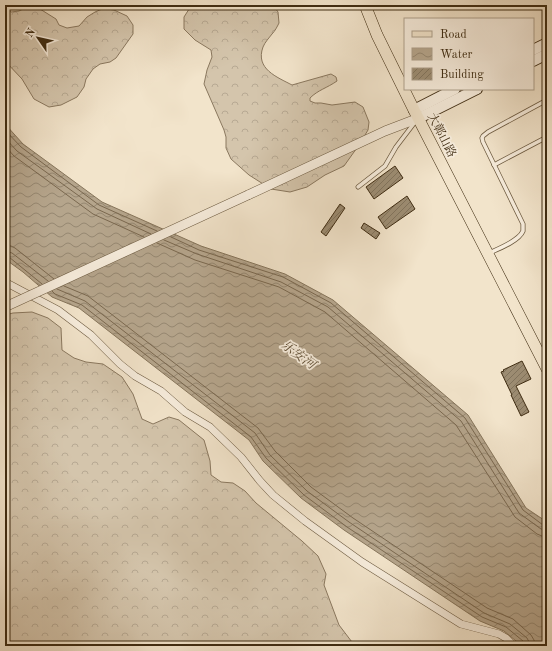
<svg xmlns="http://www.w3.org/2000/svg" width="552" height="651" viewBox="0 0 552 651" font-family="'Old Standard TT','Noto Serif SC',serif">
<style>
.forest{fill:url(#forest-crowns);stroke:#8a785f}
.water{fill:url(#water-waves);stroke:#86755b}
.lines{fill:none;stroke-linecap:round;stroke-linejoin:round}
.shore{stroke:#7a684f;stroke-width:1}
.building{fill:url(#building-hatch);stroke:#3f2c12}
.service-casing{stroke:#6c5a40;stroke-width:5}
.minor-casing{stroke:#6c5a40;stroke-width:8}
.tertiary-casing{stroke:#6c5a40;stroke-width:10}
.secondary-casing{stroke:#3f2c12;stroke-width:12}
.primary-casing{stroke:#3f2c12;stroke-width:12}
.service{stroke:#f7eddd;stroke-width:3.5}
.minor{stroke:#f7eddd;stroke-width:7}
.tertiary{stroke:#f7eddd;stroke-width:9}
.secondary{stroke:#f7eddd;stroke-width:10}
.primary{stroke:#f2e4cb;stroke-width:11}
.tertiary-bridge-casing{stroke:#6c5a40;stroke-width:10;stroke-linecap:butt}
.tertiary-bridge{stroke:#f7eddd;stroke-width:9}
.labels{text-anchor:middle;stroke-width:3.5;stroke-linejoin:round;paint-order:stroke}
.street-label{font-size:12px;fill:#3f2c12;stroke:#f7eddd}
.water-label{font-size:13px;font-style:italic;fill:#625037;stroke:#f7eddd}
</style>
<defs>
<pattern id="forest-crowns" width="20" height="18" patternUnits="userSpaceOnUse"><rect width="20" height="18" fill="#d4c5ac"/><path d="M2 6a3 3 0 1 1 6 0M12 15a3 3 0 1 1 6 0" fill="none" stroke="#b7a993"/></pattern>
<pattern id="water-waves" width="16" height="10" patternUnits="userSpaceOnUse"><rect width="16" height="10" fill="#b5a58c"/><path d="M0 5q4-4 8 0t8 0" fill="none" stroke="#958771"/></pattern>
<pattern id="building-hatch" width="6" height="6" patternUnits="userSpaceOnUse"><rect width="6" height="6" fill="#9c8c72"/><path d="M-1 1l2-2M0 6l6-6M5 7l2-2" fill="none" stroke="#81735c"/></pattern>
</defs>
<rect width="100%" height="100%" fill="#f2e4cb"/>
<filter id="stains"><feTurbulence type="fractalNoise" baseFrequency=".005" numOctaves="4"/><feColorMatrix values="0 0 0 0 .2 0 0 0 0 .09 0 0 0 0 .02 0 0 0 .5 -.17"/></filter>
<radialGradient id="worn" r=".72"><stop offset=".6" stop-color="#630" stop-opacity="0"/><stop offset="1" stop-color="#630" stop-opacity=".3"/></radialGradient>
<g class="forest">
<path d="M194 5H273L278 12 279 23C277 27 275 31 272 34 269 38 265 42 263 47 255 69 277 77 292 85L331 74 336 77 337 81C327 88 318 90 310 98V101L315 103H321L332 105 355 102 363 107 369 122 368 130 359 145 344 166 325 175 307 187 290 192 271 189 249 175 231 159 226 148V137L224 130 204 84 207 70 212 57 211 50 195 40 184 29V17L191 6Z"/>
<path d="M27 7 40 9 56 19 59 25 67 28 79 26 87 17 95 12 102 9H107L114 10 127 16 133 25V34L116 58 110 62 100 64 93 69 86 79 84 87 77 97 61 105 49 107 34 99 22 79 5 61V8L11 12 19 11Z"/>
<path d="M32 312 48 318 61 328 62 350 74 358 86 362 103 364 122 377 133 394 142 419 153 424 169 417 179 420 204 440 210 461 211 475 221 482 233 483 245 491 256 503 302 541 318 556 326 574 324 585 339 625 355 646H5V315L13 313Z"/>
</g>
<path class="water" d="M5 124 23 144 102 202 201 246 285 274 333 300 468 415 526 508 547 522V646H522L504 631 480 621 344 530 301 498 263 461 249 440 79 308 52 297 23 272 5 259Z"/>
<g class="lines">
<g class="shore">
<path d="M5 130 21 147 99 205 157 231"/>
<path d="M5 138 17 151 97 209 151 234"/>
<path d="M5 146 14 156 93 214 144 237"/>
<path d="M171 237 199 250 283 277 331 303 465 418 523 510 543 525H547"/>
<path d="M164 240 197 254 281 282 328 307 461 421 519 513 541 529 547 530"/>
<path d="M157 243 195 260 279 287 325 312 456 425 515 517 537 534 542 536H547"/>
<path d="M5 245 11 246 15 248 54 279"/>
<path d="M5 251 12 253 48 281"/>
<path d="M5 256 9 257 42 284"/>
<path d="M64 286 88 296 258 428 275 451 311 487 353 518 487 608 513 619 531 635 534 640 535 646"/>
<path d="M57 289 85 301 255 433 270 455 307 491 349 522 484 613 510 624 527 638 529 642V646"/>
<path d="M52 291 55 294 82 305 251 437 266 458 304 495 347 527 482 617 506 627 523 641 524 646"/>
</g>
</g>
<g class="building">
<path d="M395 166 403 178 374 199 366 187Z"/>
<path d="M407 196 415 209 386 229 378 217Z"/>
<path d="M340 204 345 208 326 236 321 232Z"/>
<path d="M364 223 380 233 376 239 361 228Z"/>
<path d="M522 361 531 379 516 386 529 412 521 416 511 395H512L501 372 504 371 503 370Z"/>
</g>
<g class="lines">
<defs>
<g id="service">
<path d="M494 165 547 137"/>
<path d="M358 187 385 166 396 147 415 122"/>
<path d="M489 253C498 249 519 241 523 231 523 230 523 226 523 224L483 142 482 138 483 136 488 132 547 100"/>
</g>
<path id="minor" d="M5 282 58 310 91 335 120 364 135 376 161 391 185 412 210 427 241 457 260 481 273 495 305 521 362 562 461 624 499 634 506 638 514 646"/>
<path id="tertiary" d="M248 195 385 131 419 118"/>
<g id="secondary">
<path d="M533 50 547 43"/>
<path d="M533 61 547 54"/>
<path d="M414 110 455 89"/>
<path d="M419 118 477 89"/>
</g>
<path id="primary" d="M365 5 377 35 414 110 547 369"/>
</defs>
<use href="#service" class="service-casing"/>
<use href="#minor" class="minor-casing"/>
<use href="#tertiary" class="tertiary-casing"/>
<use href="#secondary" class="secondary-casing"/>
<use href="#primary" class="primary-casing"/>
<use href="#service" class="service"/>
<use href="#minor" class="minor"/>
<use href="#tertiary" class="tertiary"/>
<use href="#secondary" class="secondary"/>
<use href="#primary" class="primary"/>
<defs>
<path id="tertiary-bridge" d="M5 307 248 195"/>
</defs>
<use href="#tertiary-bridge" class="tertiary-bridge-casing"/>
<use href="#tertiary-bridge" class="tertiary-bridge"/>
</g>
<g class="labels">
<g class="street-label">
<text transform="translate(442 135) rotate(63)" y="4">大鄣山路</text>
</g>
<g class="water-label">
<text transform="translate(299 354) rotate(36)" y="5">乐安河</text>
</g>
</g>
<rect width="552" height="651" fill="none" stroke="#f2e4cb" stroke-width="20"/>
<rect x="6" y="6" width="540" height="639" fill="none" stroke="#3f2c12" stroke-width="2"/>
<rect x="10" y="10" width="532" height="631" fill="none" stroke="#3f2c12"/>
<rect x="404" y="18" width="130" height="72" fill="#f7eddd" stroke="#ada08c"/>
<rect x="412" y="31" width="20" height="6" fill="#f2e4cb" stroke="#ada08c"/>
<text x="440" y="38" font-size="12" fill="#3f2c12">Road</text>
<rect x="412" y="48" width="20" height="12" fill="url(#water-waves)" stroke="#ada08c"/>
<text x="440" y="58" font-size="12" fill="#3f2c12">Water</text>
<rect x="412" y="68" width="20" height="12" fill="url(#building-hatch)" stroke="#ada08c"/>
<text x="440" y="78" font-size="12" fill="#3f2c12">Building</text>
<g transform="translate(38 38) rotate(304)" stroke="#f7eddd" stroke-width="3" paint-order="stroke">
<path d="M0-3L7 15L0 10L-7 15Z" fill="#3f2c12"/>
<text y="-6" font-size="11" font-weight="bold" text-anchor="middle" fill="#3f2c12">N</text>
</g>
<rect width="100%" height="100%" filter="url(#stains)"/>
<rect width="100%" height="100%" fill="url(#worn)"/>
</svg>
